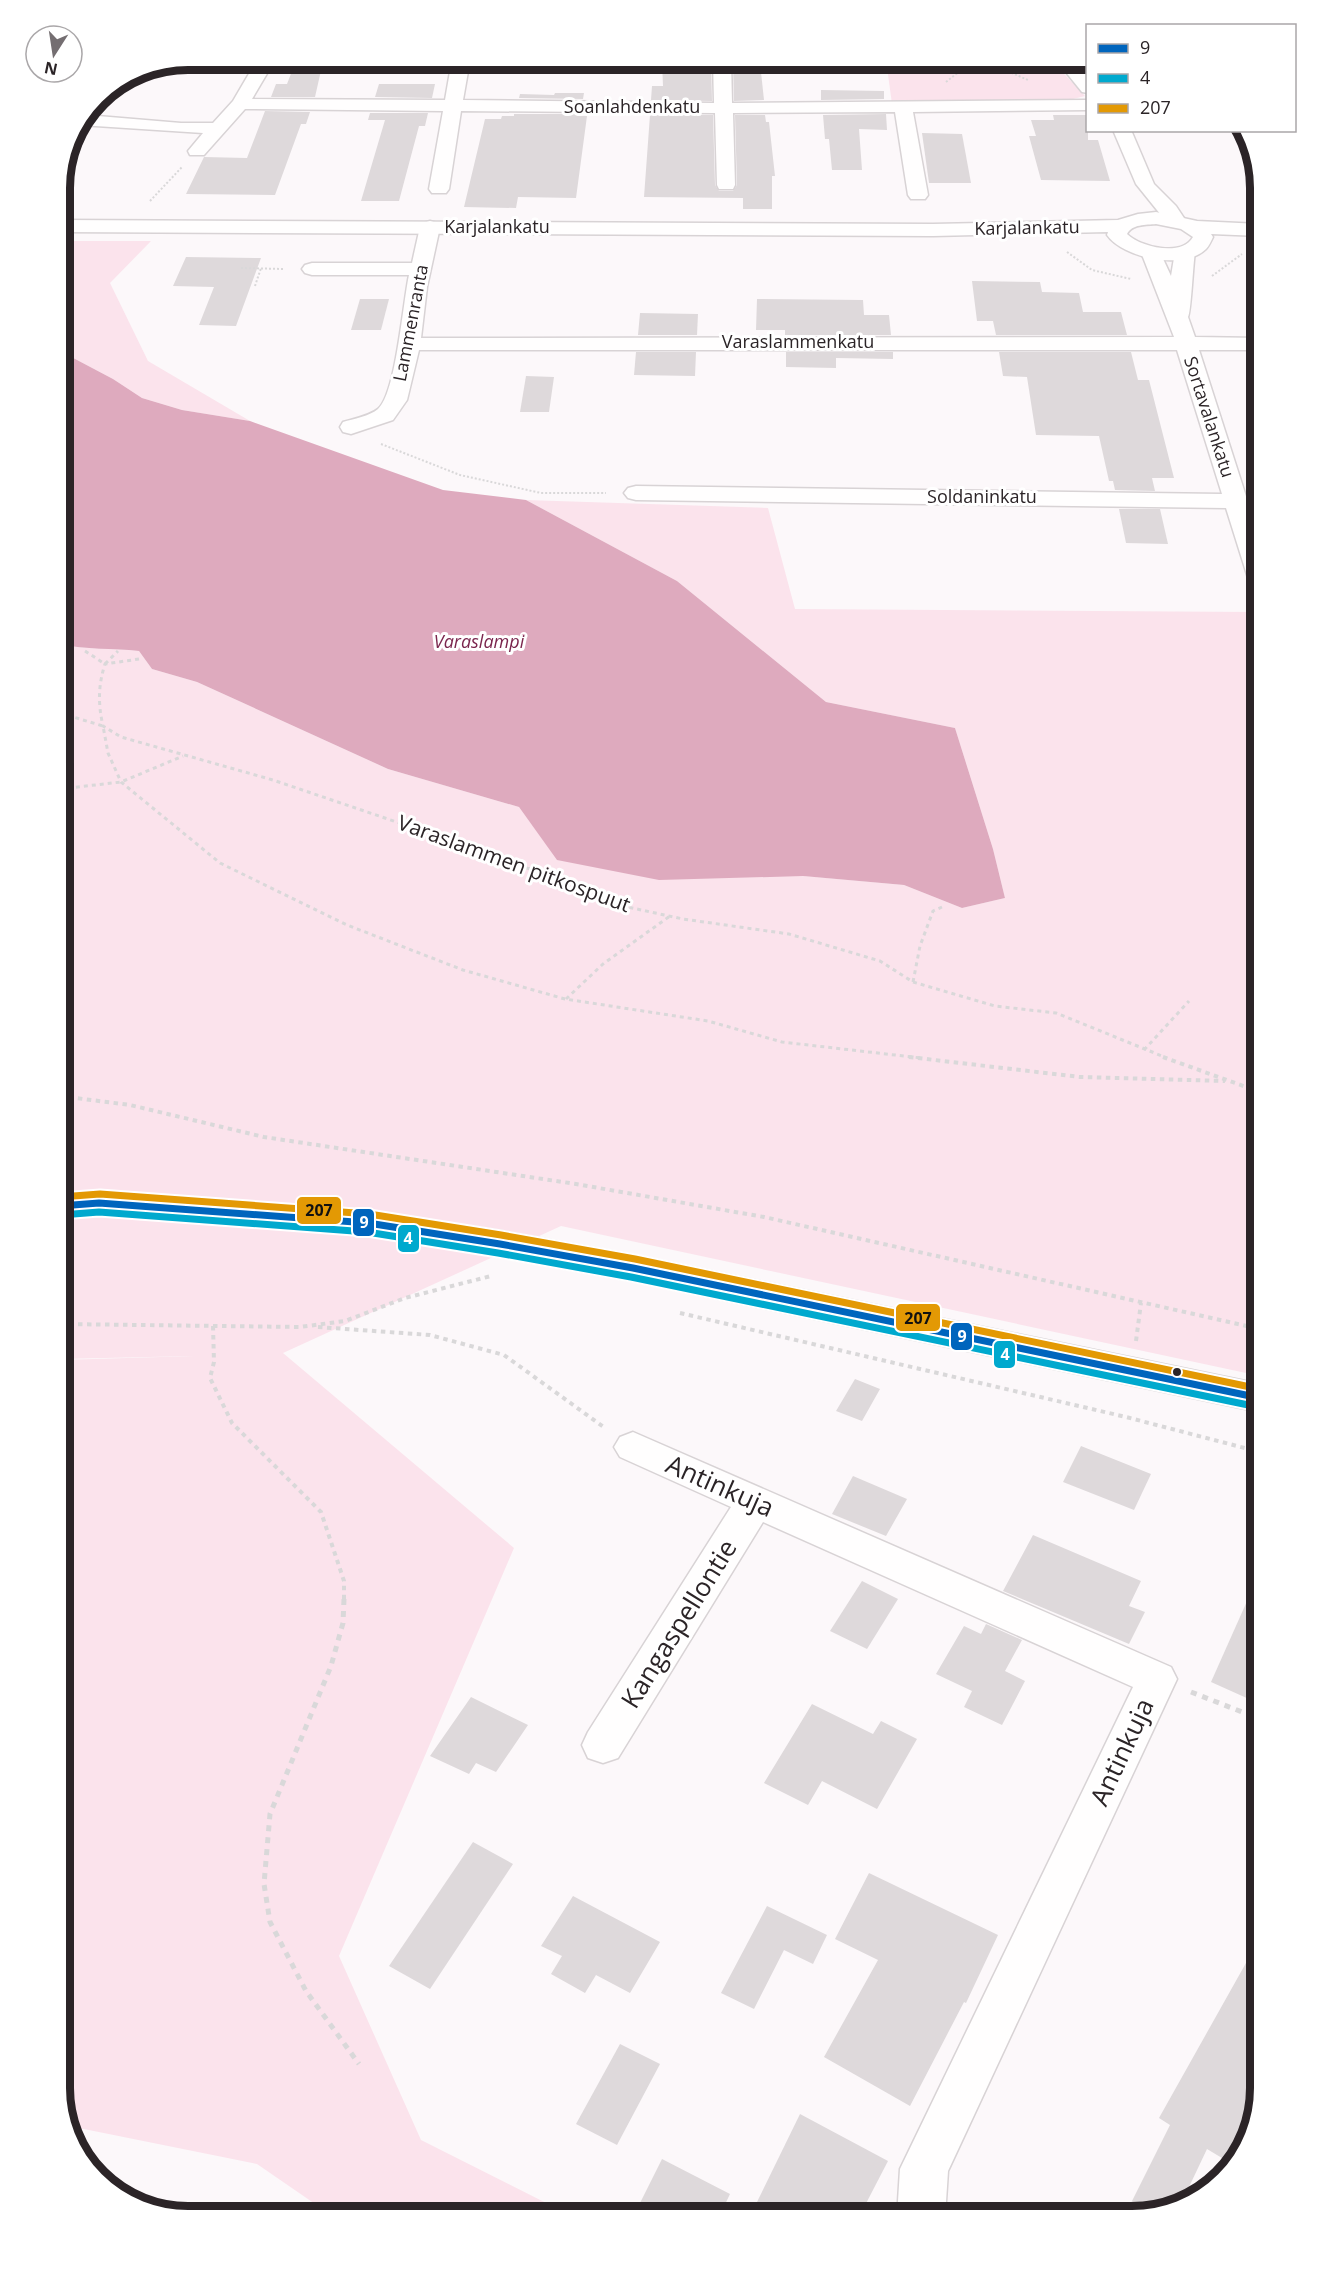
<svg xmlns="http://www.w3.org/2000/svg" width="1320" height="2277" viewBox="0 0 1320 2277" font-family="'Open Sans',sans-serif">
<style>
.green{fill:#fbe3ec}
.water{fill:#deaabe}
.building{fill:#ded9db}
.lines{fill:none;stroke-linecap:round;stroke-linejoin:round}
.minor-casing{stroke:#d8d3d5;stroke-width:3}
.major-casing{stroke:#d8d3d5;stroke-width:3}
.path-far3{stroke:#d9d8d9;stroke-width:2;stroke-dasharray:2 2;stroke-linecap:butt}
.path-far2{stroke:#d9d8d9;stroke-width:3;stroke-dasharray:4 4;stroke-linecap:butt}
.path-far1{stroke:#d9d8d9;stroke-width:4;stroke-dasharray:4.5 4.5;stroke-linecap:butt}
.path{stroke:#d9d8d9;stroke-width:5;stroke-dasharray:6 6;stroke-linecap:butt}
.minor{fill:#fffefe;fill-rule:evenodd}
.major{fill:#fffefe;fill-rule:evenodd}
.bus-1-casing{stroke:#fff;stroke-width:11}
.bus-2-casing{stroke:#fff;stroke-width:11}
.bus-3-casing{stroke:#fff;stroke-width:11}
.bus-1{stroke:#0065bd;stroke-width:7}
.bus-2{stroke:#00a9ce;stroke-width:7}
.bus-3{stroke:#e39904;stroke-width:7}
.bus-dot{fill:#2b2427;stroke:#fff;stroke-width:2}
.labels{text-anchor:middle;stroke-width:6;stroke-linejoin:round;paint-order:stroke}
.far-street-label{font-size:18px;fill:#2b2427;stroke:#fff}
.far-water-label{font-size:18px;font-style:italic;fill:#7b264e;stroke:#fff}
.street-label{font-size:21px;fill:#2b2427;stroke:#fff}
.near-street-label{font-size:26px;fill:#2b2427;stroke:#fff}
.rim{fill:none;stroke:#2b2427;stroke-width:8}
.line-badge{stroke:#fff;stroke-width:2}
.badge-label{font-size:16px;text-anchor:middle;font-weight:bold;fill:#fff}
.pale-badge-label{font-size:16px;text-anchor:middle;font-weight:bold;fill:#111}
</style>
<rect width="100%" height="100%" fill="#fcf8fa"/>
<g class="green">
<path d="M886 60H1051L1085 96 1061 102 892 104Z"/>
<path d="M60 241H151L110 283 148 361 250 421 182 410 142 398 113 379 60 351Z"/>
<path d="M526 500 768 508 795 609 1255 612 1260 606V1376L561 1226 283 1353 514 1548 339 1956 421 2140 574 2217H334L257 2164 69 2126 60 2089V1360L194 1356 60 1359V644C86 650 112 648 139 651L152 669 197 682 388 769 519 807 558 860 804 876 904 885 962 908 1005 898 993 849 955 728 826 702 677 581Z"/>
</g>
<path class="water" d="M60 351 113 379 142 398 182 410 250 421 443 490 526 500 677 581 826 702 955 728 993 849 1005 898 962 908 904 885 803 876 659 880 557 860 519 807 388 769 197 682 152 669 139 651C112 648 86 650 60 644Z"/>
<g class="building">
<path d="M662 62 711 63 712 101 651 100 652 86H663Z"/>
<path d="M733 63H760L764 100 734 101Z"/>
<path d="M294 66H322L315 97H271L276 84H287Z"/>
<path d="M379 84H435L432 98 375 97Z"/>
<path d="M821 90 884 91V99L821 100Z"/>
<path d="M555 93H584L583 99 519 98 520 94 554 95Z"/>
<path d="M265 111 310 112 306 124H301L275 195 186 194 204 157 247 158Z"/>
<path d="M370 113H428L425 126H419L399 201H361L385 120H368Z"/>
<path d="M514 114H581V116H587L576 198 518 197 516 208 464 207 485 119H501L502 116H514Z"/>
<path d="M886 114 887 130 859 129 862 170H832L829 139H825L823 115Z"/>
<path d="M650 115H713L715 185 719 191H733L737 185 735 115H765L766 122H769L775 176H772V209H743V198L644 197Z"/>
<path d="M1053 115H1088V140H1098L1110 181 1041 180 1029 136H1036L1031 120H1054Z"/>
<path d="M922 133 962 134 971 183H929Z"/>
<path d="M186 257 261 258 236 326 199 325 214 287 173 286Z"/>
<path d="M972 281 1040 282 1042 292 1079 293 1083 312H1121L1127 335H996L993 321H977Z"/>
<path d="M360 299H389L381 330H351Z"/>
<path d="M757 299 863 300 864 315H889L891 335H785V330H756Z"/>
<path d="M640 313 698 314 697 335H638Z"/>
<path d="M636 352H696L695 376 634 375Z"/>
<path d="M786 352H893V359L836 358V368L786 367Z"/>
<path d="M999 352H1131L1138 380H1149L1174 478H1152L1155 491 1115 490 1113 481H1109L1099 436 1036 435 1027 377 1003 376Z"/>
<path d="M526 376 554 377 549 412H520Z"/>
<path d="M1119 509H1160L1168 544 1126 543Z"/>
<path d="M855 1379 880 1389 862 1421 836 1411Z"/>
<path d="M1081 1446 1151 1474 1134 1510 1063 1482Z"/>
<path d="M853 1476 907 1499 886 1536 832 1514Z"/>
<path d="M1033 1535 1141 1581 1129 1606 1145 1612 1129 1644 1003 1591Z"/>
<path d="M1260 1572V1704L1211 1682Z"/>
<path d="M862 1581 898 1599 867 1649 830 1631Z"/>
<path d="M986 1624 1022 1640 1005 1671 1025 1681 1002 1725 964 1707 972 1691 936 1674 964 1626 981 1634Z"/>
<path d="M471 1697 528 1725 496 1772 476 1763 469 1774 430 1756Z"/>
<path d="M812 1704 873 1734 881 1721 917 1739 877 1809 822 1781 808 1805 764 1783Z"/>
<path d="M473 1842 513 1864 430 1989 389 1966Z"/>
<path d="M869 1873 998 1935 966 2003 964 2002 910 2106 824 2057 878 1960 835 1939Z"/>
<path d="M573 1896 660 1942 630 1993 596 1975 585 1993 551 1974 562 1956 541 1946Z"/>
<path d="M767 1906 827 1935 813 1964 784 1950 754 2009 721 1993Z"/>
<path d="M1260 1938V2089L1244 2141 1239 2138 1227 2161 1207 2149 1180 2206 1124 2217 1170 2125 1159 2118Z"/>
<path d="M620 2044 660 2064 617 2145 576 2124Z"/>
<path d="M800 2114 888 2161 859 2217H779L756 2204Z"/>
<path d="M662 2159 730 2194 719 2217H661L639 2205Z"/>
</g>
<g class="lines">
<defs>
<g id="minor">
<path d="M257 60H275L252 99 445 100 452 60H470L463 100 714 103 713 60H731L732 103 1088 100V110L913 112 928 195 925 199H911L908 195 895 112 733 113 735 185 733 189H719L717 185 715 113 461 111 449 189 446 193H432L429 189 443 111 245 109 204 155H190L188 151 203 133 80 125 86 115 181 123H213L233 101Z"/>
<path d="M1056 60H1073L1088 77V93L1082 92Z"/>
<path d="M1113 130H1131L1154 184 1176 206 1186 221 1183 225H1169L1136 184Z"/>
<path d="M430 221 437 223 440 227 427 287 421 338 1174 337 1141 252 1144 248H1158L1171 276 1175 252 1178 248H1192L1195 252C1193 263 1191 313 1188 317L1195 337 1260 338V350H1199L1260 540V585L1251 583 1248 578 1226 508 636 500 628 498 624 493 628 488 636 486 1222 494 1177 350H419L407 400 393 420 351 434 343 432 340 427 343 422C353 419 370 416 378 409 396 394 403 302 409 275H312L305 273 302 269 305 265 312 263H412L420 227 423 223Z"/>
<path d="M633 1432 1171 1667 1177 1679 948 2171 945 2217H897L900 2169 1133 1687 763 1522 618 1758 603 1763 588 1758 582 1745 588 1732 731 1507 620 1457 614 1447 620 1437Z"/>
</g>
<g id="major">
<path d="M1156 212 1197 221 1260 224V236L1211 234 1213 237C1211 241 1209 246 1206 249 1184 271 1123 258 1107 235L1108 232 933 236 60 232V220L933 224 1118 220 1138 214ZM1156 224 1181 229 1193 237C1182 257 1140 247 1127 234 1132 224 1146 225 1156 224Z"/>
<path d="M99 1191 368 1211 500 1231 633 1255 1260 1384V1412L633 1281 500 1257 368 1235 99 1215 60 1218V1194Z"/>
</g>
</defs>
<use href="#minor" class="minor-casing"/>
<use href="#major" class="major-casing"/>
<g class="path-far3">
<path d="M982 60 1028 80"/>
<path d="M946 82 974 60"/>
<path d="M150 201 182 167"/>
<path d="M1067 252 1092 270 1131 279"/>
<path d="M241 268 284 269"/>
<path d="M1212 276 1242 254"/>
<path d="M255 286 261 268"/>
<path d="M381 444 460 475 541 493H606"/>
</g>
<g class="path-far2">
<path d="M85 651 105 664 118 651"/>
<path d="M139 659 105 664C98 686 98 704 103 726L121 737 273 780 432 834 506 863 563 877 609 903 683 919 789 934 880 961 913 982 995 1006 1056 1013 1167 1058"/>
<path d="M60 713 103 726 108 753 121 782 220 863 347 925 463 970 565 999 708 1021 782 1042 921 1058"/>
<path d="M60 789 121 782 183 756"/>
<path d="M913 982 920 946 933 911 942 907"/>
<path d="M566 999 603 964 670 916"/>
<path d="M1144 1050 1189 1001"/>
</g>
<g class="path-far1">
<path d="M909 1057 1080 1077 1225 1081"/>
<path d="M1163 1057 1260 1092"/>
<path d="M60 1096 130 1105 264 1137 576 1184 764 1217 1260 1329"/>
<path d="M680 1313 1126 1417 1260 1452"/>
<path d="M60 1324 300 1327 345 1321 405 1298 491 1276"/>
<path d="M213 1326 214 1362 210 1378 232 1423 321 1512 344 1581V1600"/>
<path d="M318 1327 430 1335 504 1355 605 1428"/>
<path d="M1136 1341 1141 1303"/>
</g>
<g class="path">
<path d="M344 1599 343 1623 331 1666 270 1814 264 1884 270 1922 306 1991 359 2064"/>
<path d="M1191 1692 1260 1719"/>
</g>
<use href="#minor" class="minor"/>
<use href="#major" class="major"/>
<defs>
<path id="bus-1" d="M60 1206 99 1203 368 1223 500 1244 633 1268 1260 1398"/>
<path id="bus-2" d="M61 1215 99 1212 367 1232 498 1253 631 1277 1258 1407"/>
<path id="bus-3" d="M60 1197 100 1194 369 1214 501 1235 635 1259 1260 1389"/>
</defs>
<use href="#bus-1" class="bus-1-casing"/>
<use href="#bus-2" class="bus-2-casing"/>
<use href="#bus-3" class="bus-3-casing"/>
<use href="#bus-1" class="bus-1"/>
<use href="#bus-2" class="bus-2"/>
<use href="#bus-3" class="bus-3"/>
</g>
<circle class="bus-dot" cx="1177" cy="1372" r="5"/>
<g class="labels">
<g class="far-street-label">
<text x="632" y="113">Soanlahdenkatu</text>
<text x="497" y="233">Karjalankatu</text>
<text transform="translate(1027 228) rotate(-1)" y="6">Karjalankatu</text>
<text transform="translate(411 323) rotate(-79)" y="6">Lammenranta</text>
<text x="798" y="348">Varaslammenkatu</text>
<text transform="translate(1209 417) rotate(72)" y="6">Sortavalankatu</text>
<text x="982" y="503">Soldaninkatu</text>
</g>
<g class="far-water-label">
<text x="479" y="648">Varaslampi</text>
</g>
<g class="street-label">
<text transform="translate(514 864) rotate(20)" y="7">Varaslammen pitkospuut</text>
</g>
<g class="near-street-label">
<text transform="translate(720 1486) rotate(24)" y="9">Antinkuja</text>
<text transform="translate(679 1624) rotate(-58)" y="9">Kangaspellontie</text>
<text transform="translate(1122 1752) rotate(-65)" y="9">Antinkuja</text>
</g>
</g>
<path d="M0 0H1320V2277H0ZM188 70H1132A118 118 0 0 1 1250 188V2088A118 118 0 0 1 1132 2206H188A118 118 0 0 1 70 2088V188A118 118 0 0 1 188 70Z" fill="#fff" fill-rule="evenodd"/>
<path class="rim" d="M188 70H1132A118 118 0 0 1 1250 188V2088A118 118 0 0 1 1132 2206H188A118 118 0 0 1 70 2088V188A118 118 0 0 1 188 70Z"/>
<g class="line-badge">
<rect x="296" y="1196" width="46" height="29" rx="6" fill="#e39904"/>
<rect x="352" y="1208" width="23" height="29" rx="6" fill="#0065bd"/>
<rect x="397" y="1224" width="23" height="29" rx="6" fill="#00a9ce"/>
<rect x="895" y="1303" width="46" height="29" rx="6" fill="#e39904"/>
<rect x="950" y="1322" width="23" height="29" rx="6" fill="#0065bd"/>
<rect x="993" y="1340" width="23" height="29" rx="6" fill="#00a9ce"/>
</g>
<g class="badge-label">
<text x="364" y="1228">9</text>
<text x="408" y="1244">4</text>
<text x="962" y="1342">9</text>
<text x="1005" y="1360">4</text>
</g>
<g class="pale-badge-label">
<text x="319" y="1216">207</text>
<text x="918" y="1324">207</text>
</g>
<rect x="1086" y="24" width="210" height="108" fill="#ffffff" stroke="#aaa7a9" stroke-width="1.5"/>
<rect x="1098" y="44" width="30" height="9" fill="#0065bd" stroke="#aaa7a9" stroke-width="1.5"/>
<text x="1140" y="54" font-size="18" fill="#2b2427">9</text>
<rect x="1098" y="74" width="30" height="9" fill="#00a9ce" stroke="#aaa7a9" stroke-width="1.5"/>
<text x="1140" y="84" font-size="18" fill="#2b2427">4</text>
<rect x="1098" y="104" width="30" height="9" fill="#e39904" stroke="#aaa7a9" stroke-width="1.5"/>
<text x="1140" y="114" font-size="18" fill="#2b2427">207</text>
<g transform="translate(54 54) rotate(192)"><circle r="28" fill="#ffffff" stroke="#aaa7a9" stroke-width="1.5"/>
<path d="M0-4.5L10 22L0 15L-10 22Z" fill="#746e71"/>
<text y="-9" font-size="16" font-weight="bold" text-anchor="middle" fill="#2b2427">N</text>
</g>
</svg>
